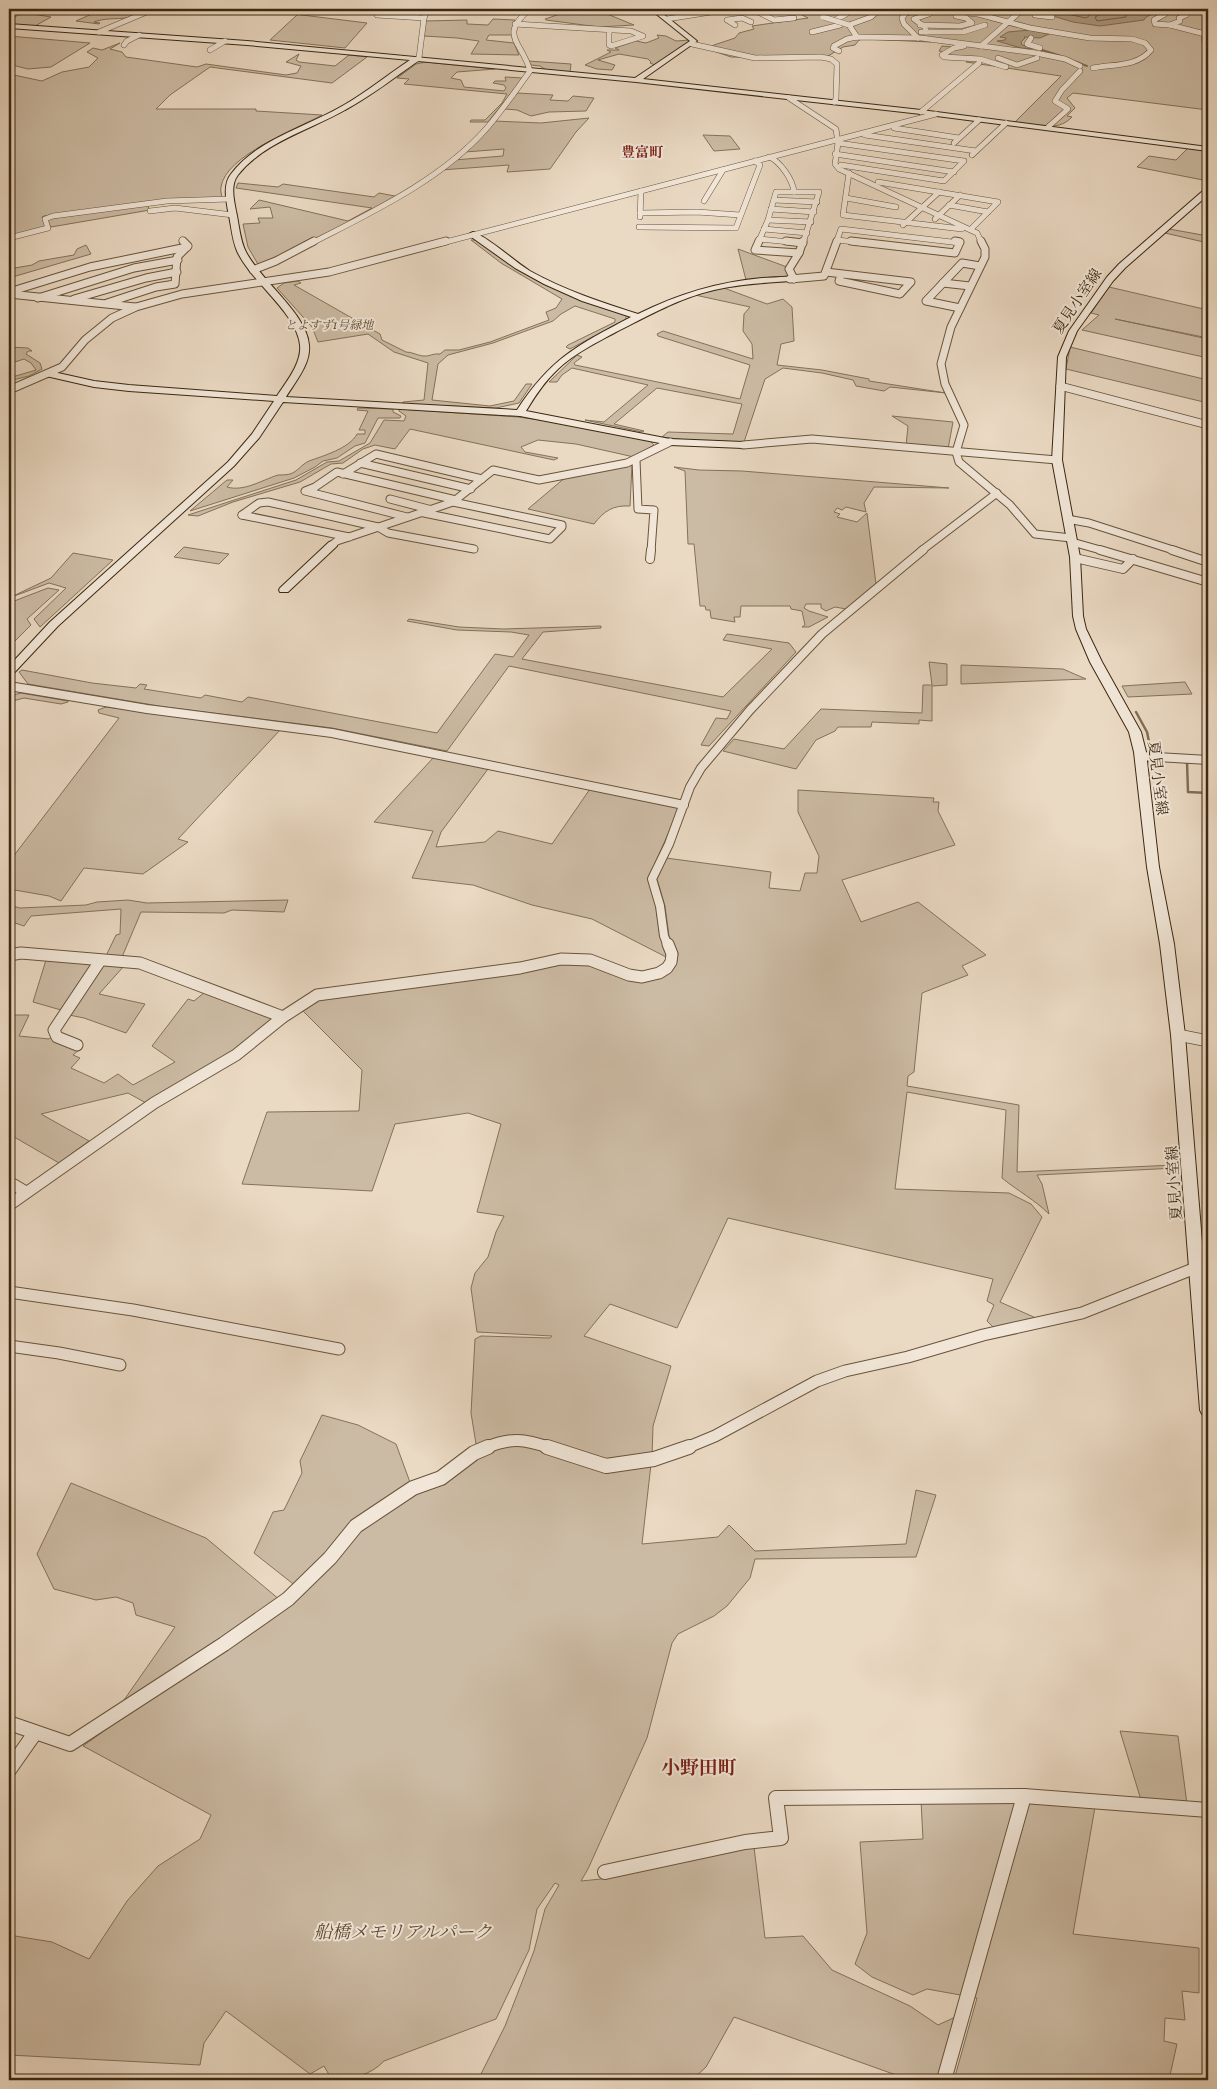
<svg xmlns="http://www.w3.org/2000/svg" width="1217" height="2089" viewBox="0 0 1217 2089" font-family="Vollkorn,'Noto Serif JP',serif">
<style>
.green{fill:#ccbba4;stroke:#847259}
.water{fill:#af9d85;stroke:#816e55}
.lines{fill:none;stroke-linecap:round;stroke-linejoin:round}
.shore{stroke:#76624a;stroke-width:1}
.stream-far1{stroke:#816e55;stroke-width:2}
.stream{stroke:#816e55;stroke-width:2.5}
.street-far4-casing{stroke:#68543b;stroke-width:6}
.street-far3-casing{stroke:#68543b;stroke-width:9}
.street-far2-casing{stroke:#68543b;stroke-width:10}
.street-far1-casing{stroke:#68543b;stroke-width:13}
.street-casing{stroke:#68543b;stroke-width:16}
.secondary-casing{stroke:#3c280e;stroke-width:2}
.street-far4{stroke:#f1e6d8;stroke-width:5}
.street-far3{stroke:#f1e6d8;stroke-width:7}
.street-far2{stroke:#f1e6d8;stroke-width:8}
.street-far1{stroke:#f1e6d8;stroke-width:11}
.street{stroke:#f1e6d8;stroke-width:14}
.secondary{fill:#f1e6d8;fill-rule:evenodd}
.street-bridge-casing{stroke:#68543b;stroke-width:6;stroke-linecap:butt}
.street-bridge{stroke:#f1e6d8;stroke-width:5}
.labels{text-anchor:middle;stroke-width:4;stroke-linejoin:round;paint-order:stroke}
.far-park-label{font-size:12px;font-style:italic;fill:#604d34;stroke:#f1e6d8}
.far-neighbourhood-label{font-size:14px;font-weight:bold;fill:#7a1f14;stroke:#f1e6d8}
.street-label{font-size:15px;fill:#3c280e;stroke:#f1e6d8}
.near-park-label{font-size:18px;font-style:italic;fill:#604d34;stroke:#f1e6d8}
.near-neighbourhood-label{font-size:19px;font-weight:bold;fill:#7a1f14;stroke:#f1e6d8}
</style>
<rect width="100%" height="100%" fill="#ead9c3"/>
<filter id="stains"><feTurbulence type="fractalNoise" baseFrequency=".004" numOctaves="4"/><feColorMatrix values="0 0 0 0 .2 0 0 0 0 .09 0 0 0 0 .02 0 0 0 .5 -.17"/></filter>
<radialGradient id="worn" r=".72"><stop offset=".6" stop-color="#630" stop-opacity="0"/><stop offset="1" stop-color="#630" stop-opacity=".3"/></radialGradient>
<g class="green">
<path d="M9 9H36L26 13 51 17 35 26 9 25 10 20 20 14 9 11Z"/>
<path d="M103 9 146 11C140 13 133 18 127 18 116 19 104 18 94 22L100 23 99 24 76 21Z"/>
<path d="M561 9H595L634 25 599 27 546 20 545 19 563 13Z"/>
<path d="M790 9H1181L1208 14V110L1073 93 1067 98 1075 108 1067 116 1072 117C1057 133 1035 124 1014 123L1061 76 966 62 968 60 949 58 951 54 939 51 942 46 953 47 955 45 932 41 931 42 864 39 859 40 855 45 843 47 828 56 776 58 731 57 708 49 714 45 735 38 739 33 754 29 752 26 808 18Z"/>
<path d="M298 14 302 15 367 23 345 48 270 40Z"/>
<path d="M493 19 515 20 513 35H489L486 40 514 43 519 55 471 54 479 41 457 38 424 36 425 21 467 20V24L488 25Z"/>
<path d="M657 35 666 36 676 41 690 40 691 41 655 65 650 63 651 62 648 59 619 54 598 60 615 65 612 70 597 69 585 65 611 52 607 50H619L615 48 636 41 646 43 659 38Z"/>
<path d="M9 36 90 43 51 67 28 69 12 65 9 66Z"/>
<path d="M120 43 110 49 122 52 126 57 197 67 206 64 286 75 297 73 301 66 286 62 299 54 296 60 299 62 335 66 349 55 367 57 332 83 210 67 170 95 156 109H256V111L322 115C296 129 225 156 221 187 220 191 222 195 222 199L166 201 44 216 42 217 46 228 9 238V74L42 81 62 72 89 67 98 58 87 52 93 48 102 50Z"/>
<path d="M528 61 571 64 570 73 548 71 540 66 531 65Z"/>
<path d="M426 62 495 69 457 72 451 78 461 80 464 87 504 91 506 88 504 85 493 83 495 81H506L505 77 523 78 488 122H470L471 120H485L502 103 507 94 404 84 409 79 397 78 416 64Z"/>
<path d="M517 93 553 95 550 100 568 101 573 96 594 98 586 111 549 112 531 116 517 110 505 109Z"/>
<path d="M589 118 576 132 550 169 507 172 509 165 441 170 454 160 503 156 504 149 465 152 493 121 541 123Z"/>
<path d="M703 135 730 136 740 149 714 151Z"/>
<path d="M1188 148 1208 150V181L1137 167 1149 156 1176 160Z"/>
<path d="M238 183 278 187 283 184 374 197 379 193 400 197 259 266 248 247 243 224 260 223 258 218H273L270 207 250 209 259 200 348 221 372 208 236 188Z"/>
<path d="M147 205 150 210 51 227 46 219Z"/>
<path d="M1169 229 1208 236V243L1165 233Z"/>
<path d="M471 240H476C521 276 572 297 626 315V319L570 349 566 347 568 345 615 322V319L575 306 561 314 553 321 493 343 448 355 438 364 432 400 490 406 514 401 526 384H532L519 403 496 408 406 404 402 403 403 402 424 400 428 363 394 352 368 334 318 342 312 327 277 288 284 283 298 281 301 283 294 285 380 334 382 340 406 352C412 352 416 355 423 356 429 357 433 353 440 354L445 350H459L490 342 549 320 546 312 556 308 562 299 501 263Z"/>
<path d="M86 245 91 254 9 278V269L32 265 39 261 74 255 77 249Z"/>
<path d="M738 249 787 267 789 276 746 280Z"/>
<path d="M1109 287 1208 310V338L1115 319 1208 339V358L1082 330 1099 315 1091 313Z"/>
<path d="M724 288 767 304 783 299 792 307 794 341 781 344 777 365 822 370 869 379V381L946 393 890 387 884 391 856 386 853 380 822 373 783 368 765 379 744 442 686 440 662 437 668 432 733 434 742 404 657 388 614 424 644 431 642 432 585 420 604 422 648 385 572 368 562 375 557 382H549L577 355 582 357 574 363 575 365 740 399 750 365 658 336 657 334 663 331 753 359 752 344 743 331 744 314 750 307 695 295Z"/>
<path d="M9 347 28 348 32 351H28L26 354 40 363 42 369 29 376 9 381V378L36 370 31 363 24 359 9 364Z"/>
<path d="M1070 347 1208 380V403L1066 369Z"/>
<path d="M358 408 393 409V412L401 416 400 418H378L365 443 355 446 337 458 323 461 315 467 294 478 190 511 227 480H233L227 487C244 492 262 480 278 475 282 475 286 475 290 474 297 472 302 464 309 461 323 456 350 448 357 434H365V430H359L368 411 357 410Z"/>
<path d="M399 409 518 417 562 423 650 441 654 445 634 457 576 444 538 440 521 447 525 452 558 458 554 460 410 429 395 449 375 445 363 449 343 463 331 464 300 482 233 502 198 516 188 515 296 480 327 462 339 461 370 443 384 420 404 421 406 416 399 411Z"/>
<path d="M892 416 953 422 948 449 906 446 908 426Z"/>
<path d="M632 465 630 506C613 505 604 511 594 524L528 509 567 476Z"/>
<path d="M674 467 699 470 742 471 949 488 874 487 864 503 866 512 846 507 842 510 837 508 834 512 840 514 837 517 857 522 867 513 876 584 846 609 835 607 826 611 821 608V604H806L804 608 809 611 828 617 809 627H802L805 625 802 611 791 609 790 606H741L740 617H734L735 622 711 618 710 610H706L705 606H700L694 544H688L685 471Z"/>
<path d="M184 547 229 554 219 564 174 557Z"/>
<path d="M73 553 113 560 40 627 34 619 66 588 49 583 9 598 51 578Z"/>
<path d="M48 588 59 590 27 619 31 625 9 647V603Z"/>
<path d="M409 619 459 627 503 629 601 626V628L543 632 522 659 723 697 772 649 723 640 727 634 789 643 796 652 709 746 701 745 716 718 727 719 731 711 509 666 447 751 332 728 165 707 28 684 19 672 22 670 92 683 136 688 140 684 147 685 144 689 201 698 205 695 242 702 248 697 437 733 495 654 513 657 529 635 511 632 457 630 407 621Z"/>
<path d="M929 662 947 664V685L932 686V721L919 720V724L872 722 871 727H838L835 731 816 740 796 769 723 751 734 739 784 749 821 709 922 713 923 685H932Z"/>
<path d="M961 665 1063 669 1086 679 961 684Z"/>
<path d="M1185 682 1192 694 1128 697 1122 686Z"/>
<path d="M21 693 68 701V702L61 704 24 698 9 702V696Z"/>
<path d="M106 707 282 728 178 839 188 842 143 874 84 868 61 901 49 896 9 889V862L119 718 99 713 98 710Z"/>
<path d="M434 757 488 769 441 832 436 847 485 842 498 831 552 844 590 789 676 806 679 809 649 877 656 907 660 937 668 958 592 919 532 905 473 885 412 878 433 831 374 822Z"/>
<path d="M798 790 934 798 933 802H939L938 811 955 845 842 880 861 922 918 902 986 955 962 966 968 975 922 993 914 1072 908 1076 907 1086 1019 1105 1017 1172 1175 1165 1176 1168 1037 1175 1042 1184 1049 1214C1035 1200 1018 1191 1002 1178L1006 1110 907 1092 895 1189 1009 1193 1031 1204 1042 1217 1000 1302 1036 1318 994 1328 987 1321 994 1305 987 1301 993 1279 728 1218 677 1328 610 1304 584 1336 671 1366 653 1426 652 1456 606 1462 527 1436 478 1446 476 1444 471 1413 475 1339 481 1336 550 1338 552 1336 477 1332 471 1288 475 1273 488 1257 496 1232 504 1216 477 1212 501 1124 468 1113 395 1124 372 1191 242 1184 267 1112 359 1111 362 1070 302 1010 323 996 553 965 586 962 619 975 673 968 677 961 678 953 669 936 665 906 657 879 666 858 771 872 769 888 800 891 805 873H817L819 856 798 812Z"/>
<path d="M128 900 147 903 288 900 284 912 232 910 224 913 141 912 122 957 105 958 116 935 120 934 121 909 31 916 24 926 9 921V905L20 908 86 905 97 902Z"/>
<path d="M46 960 91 963 93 966 61 1010 33 1002Z"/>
<path d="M102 964 124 966 99 994 145 1004 126 1033 84 1018 69 1015Z"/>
<path d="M205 992 268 1016 272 1020 231 1053 146 1103 128 1093 41 1114 89 1141 59 1163 9 1134V1015H29L19 1036 49 1039 51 1037 61 1043 80 1049 73 1055 80 1058 71 1068 104 1083 118 1074 133 1085 175 1062 152 1046 188 999 194 1001Z"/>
<path d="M322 1415 358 1425 396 1444 411 1485 297 1587 254 1553 273 1512 284 1510 302 1473 300 1461Z"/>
<path d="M529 1444 573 1462 651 1464 642 1544 718 1537 729 1525 755 1551 906 1544 916 1490 936 1495 916 1557 755 1559 750 1578 727 1606 714 1616 678 1634 672 1643 647 1738 588 1869 581 1881 601 1879 754 1847 765 1938 803 1936 832 1970 910 2006 938 2025 962 2014 941 2080H910L734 2017 706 2067 692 2080H478L505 2026 534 1951 545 1909 559 1885 555 1883 537 1909 529 1950 496 2019 384 2061C371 2075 351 2080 332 2080L324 2066 310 2074 226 2011 204 2043 200 2065 9 2055V1935L52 1942 89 1959 127 1901 158 1866 200 1839 211 1815 83 1746 151 1697 242 1637 359 1528 415 1491 445 1480 499 1445Z"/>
<path d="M71 1483 206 1538 280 1600 117 1710 175 1627 136 1615 133 1603 116 1597 96 1600 54 1589 37 1554Z"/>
<path d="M1120 1731 1178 1736 1187 1804 1141 1800Z"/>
<path d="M921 1801 1017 1802 1095 1807 1073 1934 1199 1948V1993L1182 1991 1185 2020 1165 2018 1164 2041 1177 2044 1169 2080H954L977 1998 927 1989 913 1995 872 1977 855 1964 867 1933 860 1842 923 1839Z"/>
</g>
<g class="water">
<path d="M1010 9H1075L1094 12 1121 9 1139 13 1149 11 1144 9H1153L1155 13 1146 17 1144 20 1100 26 1073 22 1046 14Z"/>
<path d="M1029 30 1049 34 1040 38 1024 37 1025 38 1021 42 1022 45 1039 49 1021 48 997 41 1005 40 1006 38 1000 37 1008 32Z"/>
</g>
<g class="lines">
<g class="shore">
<path d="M1043 9 1086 18 1089 16 1087 9"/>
<path d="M1102 9 1101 14 1095 17 1097 21 1126 17V9"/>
</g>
<g class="stream-far1">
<path d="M1039 49 1061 56"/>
<path d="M1074 61 1087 66"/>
</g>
<g class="stream">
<path d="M1136 712 1147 732 1152 756"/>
<path d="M1185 762H1187L1188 792 1208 793"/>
</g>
<defs>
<g id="street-far4">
<path d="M738 9 747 12 771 9"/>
<path d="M1162 9 1165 11V14L1154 20 1155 24 1170 25 1180 21 1179 18 1186 15"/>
<path d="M656 11 673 9"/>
<path d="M756 11 774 20 794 18"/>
<path d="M377 15 424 18"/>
<path d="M1035 15 1052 17"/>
<path d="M1206 17H1208"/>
<path d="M667 19 730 9"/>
<path d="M515 24 631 31 643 36 611 46 609 45V30"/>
<path d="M735 25 727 20 742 18 751 22"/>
<path d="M920 25 960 26 972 23 966 18 956 16"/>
<path d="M1170 25 1205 34 1204 41"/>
<path d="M99 32 154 9"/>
<path d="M812 32 840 25 837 19 855 9"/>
<path d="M921 32H963L985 25"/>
<path d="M926 32 925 27 914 19 929 14"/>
<path d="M857 37 849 25 871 17 880 9"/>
<path d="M918 38 904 24 902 18 906 13 922 9 978 14 1030 28 1090 38 1132 39 1145 43 1151 50C1137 67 1113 64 1093 68"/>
<path d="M1031 38 1027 44 1040 48"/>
<path d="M692 44 755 58 821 57 831 59 837 64 836 99 834 102"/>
<path d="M124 45 127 41 139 35"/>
<path d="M964 46 954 48 942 55 944 57 980 59 1006 67"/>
<path d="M981 46 1023 9"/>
<path d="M210 50 225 41"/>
<path d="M839 51 833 48 834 46 847 39 857 37 921 38 1036 53 1065 59 1080 66"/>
<path d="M998 58 1017 65 1037 58"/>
<path d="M415 60 419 58 424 18 428 9"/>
<path d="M789 98 836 129 838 143 835 164 839 169 977 233 982 243"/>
<path d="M921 112 979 63"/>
<path d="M1048 127 1068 109 1055 101 1062 90 1080 71"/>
<path d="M894 128 959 138"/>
<path d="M865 135 976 151"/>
<path d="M838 143 964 161 944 181 841 165"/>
<path d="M954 143 979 120"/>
<path d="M835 154 954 172"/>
<path d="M972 155 1006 123"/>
<path d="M769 157C780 161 793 180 794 192"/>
<path d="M849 173 843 215 962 229"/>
<path d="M878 182 998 202 971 229"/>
<path d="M846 198 896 207"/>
<path d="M774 200 817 202"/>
<path d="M704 201 723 170"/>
<path d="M949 205 988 212"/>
<path d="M771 209 814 212"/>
<path d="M150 211 175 208 233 215"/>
<path d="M640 213 697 212 740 215"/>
<path d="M640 217 641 191"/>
<path d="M935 219 960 195"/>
<path d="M768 220 811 222"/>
<path d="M903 225 939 192"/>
<path d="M639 227 736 228 760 165 755 161"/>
<path d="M764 229 807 233"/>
<path d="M9 238 48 228 45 219 53 216 167 201 230 199"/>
<path d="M759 239 799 243"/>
<path d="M182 240 185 243"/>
<path d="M838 240 862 243"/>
<path d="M312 243C372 212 441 180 486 129 502 111 516 90 530 71 522 41 498 36 530 9"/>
<path d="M442 243 936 114"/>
<path d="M758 243 768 220 776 192H819L803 243"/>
<path d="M836 243 841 229 960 243"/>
</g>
<g id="street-far3">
<path d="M759 241 755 250 799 253 803 241"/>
<path d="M786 241 803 243"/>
<path d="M851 241 955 253 960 242 955 241"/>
<path d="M981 241 985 249V257L951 327 941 364 945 384 964 425 956 452 959 462 1010 505 1035 534 1071 538"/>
<path d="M253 270 276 261 314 241"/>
<path d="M826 272 911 282 900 294 839 281 841 274"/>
<path d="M790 279 824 276 837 241"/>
<path d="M794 279 789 269 799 253"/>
<path d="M943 283 970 286"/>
<path d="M9 292 90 267 187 247"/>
<path d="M9 294 135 307"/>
<path d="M38 298 134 268 178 260"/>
<path d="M74 299 146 278 177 272"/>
<path d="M107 303 156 287 175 284 177 257 188 246 183 241"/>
<path d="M960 308 926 301 962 263 980 266"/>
<path d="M1060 386 1208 425"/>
<path d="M9 390 62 367 85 340 112 318 136 307 182 294 329 272 446 241"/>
<path d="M743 445 812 439 1057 460"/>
<path d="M636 460 638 509 654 510 651 551"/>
<path d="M360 463 471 489"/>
<path d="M343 474 376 454 482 479"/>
<path d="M390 499 432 510"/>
<path d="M424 513 550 539 562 527V525L453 502"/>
<path d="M242 515 259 503 268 502 378 527 388 533 474 549"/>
<path d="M242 515 349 537"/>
<path d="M407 517 305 491 315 487 337 472 456 500"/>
<path d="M1067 519 1089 523 1176 551"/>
<path d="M1072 542 1104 551"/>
<path d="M333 544 337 541 453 502 493 470 539 480 627 463 670 442"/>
<path d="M921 551 997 493"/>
</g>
<g id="street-far2">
<path d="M1100 550 1208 582"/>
<path d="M1172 550 1208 562"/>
<path d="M1075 558 1123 569 1133 559"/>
<path d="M650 559 651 550"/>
<path d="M9 686 147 709 332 733 684 805"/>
<path d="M1140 756 1208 760"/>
<path d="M668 946 664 936 660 906 652 879 669 844 690 787 701 768 750 710 822 634 923 550"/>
</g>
<g id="street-far1">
<path d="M9 955 21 953 140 963 283 1017"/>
<path d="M1178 1035 1208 1041"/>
<path d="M77 1045 57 1037 54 1030 100 961"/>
<path d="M9 1182 26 1192"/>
<path d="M9 1205 154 1103 236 1055 283 1017 317 995 520 968 561 959 590 960 629 975 642 977 659 973 667 968 671 962 672 954 668 944"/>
<path d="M1196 1250 1208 1252"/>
<path d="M9 1292 133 1310 339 1349"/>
<path d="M9 1346 59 1353 120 1365"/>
<path d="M485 1448C511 1437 524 1439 551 1448"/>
<path d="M686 1448 715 1436 817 1381 845 1371 908 1357 983 1335 1082 1313 1198 1267"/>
</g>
<g id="street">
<path d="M547 1447 606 1466 654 1459 689 1447"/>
<path d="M9 1723 70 1744 224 1644 288 1599 330 1558 356 1526 413 1488 441 1478 474 1453 488 1447"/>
<path d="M9 1770 35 1733"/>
<path d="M605 1872 745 1842 781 1838 776 1798 1024 1796 1208 1810"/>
<path d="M944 2080 1024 1796"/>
</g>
<g id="secondary">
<path d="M650 9H657L697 41 643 79 921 110 1208 147V151L921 114 636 82 418 61C394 78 371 96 345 110 310 130 264 142 238 175 230 185 234 200 236 211 239 224 240 241 246 252 261 281 307 314 309 345 311 364 295 382 286 397L517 410C551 358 578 345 631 317L582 301 544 284 515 268 470 236 469 234 473 232C488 237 514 261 530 271 564 290 601 302 638 314 678 294 717 282 762 278 772 278 783 276 793 277V281H790C765 283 739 284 714 290 679 298 648 316 616 332 596 343 575 353 558 369 545 381 535 396 526 411L670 439 743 442 748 445 743 448 670 445 520 416 283 402 259 438 234 466 58 626 13 674 9 675V666L50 622 228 462 252 434 274 401 129 391 94 387 46 376 45 374 49 371 94 381 129 385 277 396C286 382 302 363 300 345 297 313 251 282 237 251 232 240 231 223 228 211 226 199 223 184 231 174 257 139 307 127 344 105 367 92 387 75 410 60L247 45 9 28V24L247 41 635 78 690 41Z"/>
<path d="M1185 9 1208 11V15L1186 10Z"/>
<path d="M1205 189H1208V195L1125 268 1113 281 1077 331 1066 357 1062 460 1080 557 1083 616 1086 629 1102 662 1141 732 1146 752 1159 867 1174 944 1185 1035 1208 1315V1416L1202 1414 1200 1410 1171 1035 1160 944 1147 867 1134 752 1129 732 1090 662 1076 629 1073 616 1070 557 1052 460 1058 357 1069 331 1107 277 1119 264Z"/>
<path d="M333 541 337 542V546L288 592H280L279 590 280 588 329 542Z"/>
</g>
</defs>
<use href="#street-far4" class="street-far4-casing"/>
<use href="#street-far3" class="street-far3-casing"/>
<use href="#street-far2" class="street-far2-casing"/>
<use href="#street-far1" class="street-far1-casing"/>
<use href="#street" class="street-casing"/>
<use href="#secondary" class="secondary-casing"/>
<use href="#street-far4" class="street-far4"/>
<use href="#street-far3" class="street-far3"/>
<use href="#street-far2" class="street-far2"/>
<use href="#street-far1" class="street-far1"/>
<use href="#street" class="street"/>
<use href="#secondary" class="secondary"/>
<defs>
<path id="street-bridge" d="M823 17 849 25"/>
</defs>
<use href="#street-bridge" class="street-bridge-casing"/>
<use href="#street-bridge" class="street-bridge"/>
</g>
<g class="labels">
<g class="far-park-label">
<text x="329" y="329">とよすず1号緑地</text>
</g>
<g class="far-neighbourhood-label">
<text x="642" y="157">豊富町</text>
</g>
<g class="street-label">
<text transform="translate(1077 301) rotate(-56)" y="5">夏見小室線</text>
<text transform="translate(1158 778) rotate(83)" y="5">夏見小室線</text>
<text transform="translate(1174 1183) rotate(-94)" y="5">夏見小室線</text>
</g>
<g class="near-park-label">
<text x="403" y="1938">船橋メモリアルパーク</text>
</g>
<g class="near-neighbourhood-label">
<text x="699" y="1774">小野田町</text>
</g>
</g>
<rect width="1217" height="2089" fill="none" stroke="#ead9c3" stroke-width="30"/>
<rect x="10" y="10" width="1197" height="2069" fill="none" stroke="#3c280e" stroke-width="2.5"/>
<rect x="15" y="15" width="1187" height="2059" fill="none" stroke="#3c280e"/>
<rect width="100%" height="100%" filter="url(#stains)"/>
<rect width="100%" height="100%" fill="url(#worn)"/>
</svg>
